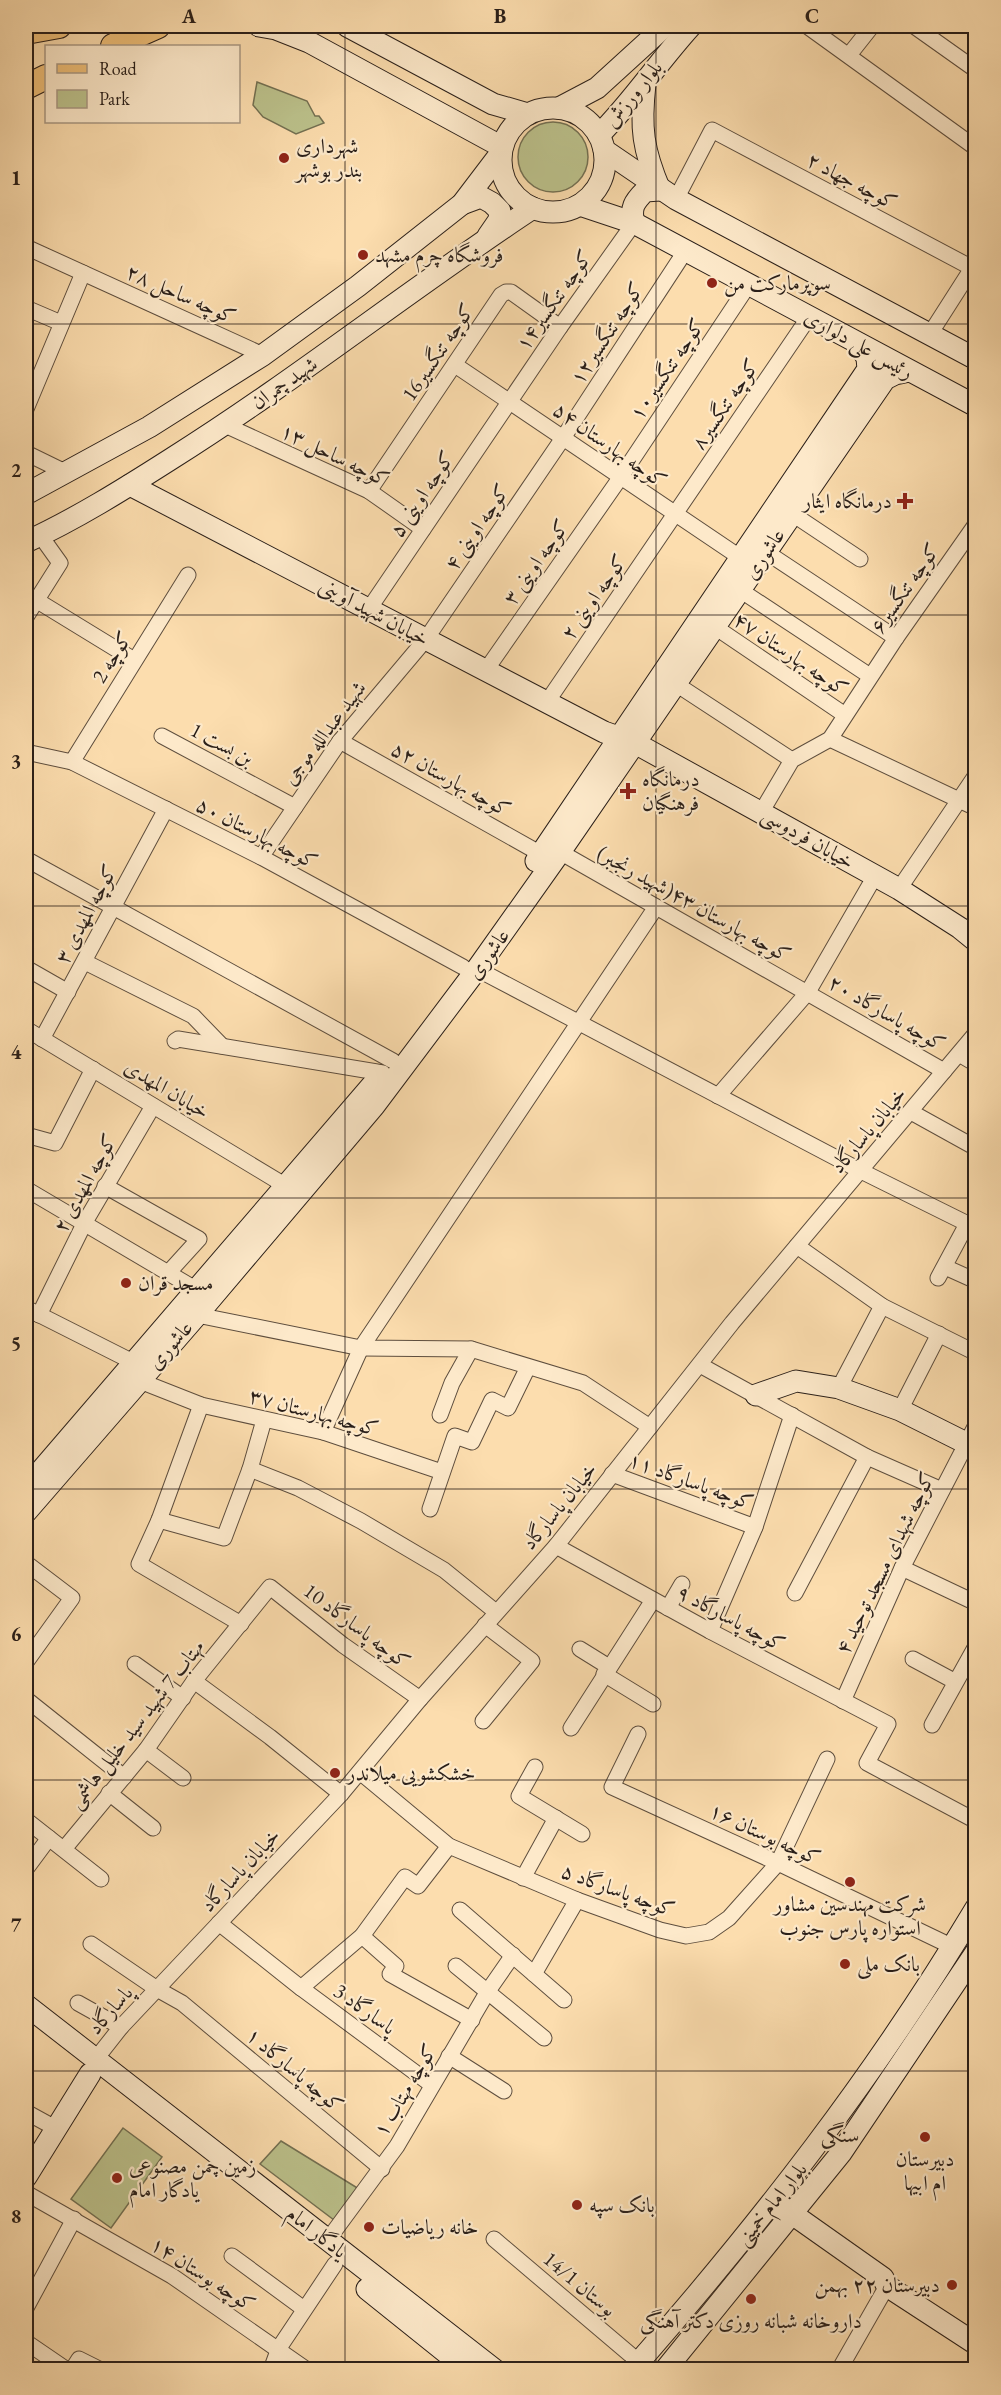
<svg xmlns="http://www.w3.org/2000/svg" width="1001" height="2395" viewBox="0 0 1001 2395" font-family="'EB Garamond',Amiri,serif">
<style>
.green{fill:#bcc28c;stroke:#737052;stroke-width:1.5}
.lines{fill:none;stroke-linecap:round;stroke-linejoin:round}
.street-casing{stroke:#5e4e3e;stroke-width:17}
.secondary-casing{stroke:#2a1f19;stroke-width:23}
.primary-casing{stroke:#2a1f19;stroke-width:26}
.street{stroke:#fde9ca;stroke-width:15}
.secondary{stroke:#fde9ca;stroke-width:21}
.primary{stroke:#eebe77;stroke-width:24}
.grid{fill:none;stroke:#2a1f19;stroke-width:1.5;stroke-opacity:0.55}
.poi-dot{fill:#8f2418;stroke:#fde9ca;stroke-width:2}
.labels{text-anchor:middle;stroke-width:4.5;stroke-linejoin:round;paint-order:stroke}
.street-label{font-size:21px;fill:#2a1f19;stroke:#fde9ca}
.poi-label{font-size:21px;fill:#2a1f19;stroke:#fde9ca;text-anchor:start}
.neighbourhood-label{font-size:22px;fill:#2a1f19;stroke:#fde9ca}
.neatline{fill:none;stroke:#2a1f19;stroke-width:2}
.grid-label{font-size:20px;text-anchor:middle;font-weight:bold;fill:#2a1f19}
</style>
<rect width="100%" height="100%" fill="#fcddae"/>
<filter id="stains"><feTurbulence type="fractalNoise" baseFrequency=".00333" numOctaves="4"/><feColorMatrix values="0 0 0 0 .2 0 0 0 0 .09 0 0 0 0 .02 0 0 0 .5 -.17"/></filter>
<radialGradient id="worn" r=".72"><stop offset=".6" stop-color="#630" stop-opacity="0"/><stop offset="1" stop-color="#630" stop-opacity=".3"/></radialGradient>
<g class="green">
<path d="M257 82 307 101 315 116H319L324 123 296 134 263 117 253 105Z"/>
<circle cx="553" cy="157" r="35"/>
<path d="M123 2128 162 2157 111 2228 71 2199Z"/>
<path d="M281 2141 359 2189 334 2220 260 2164Z"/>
</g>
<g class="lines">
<defs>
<g id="street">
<path d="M807 26 976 148"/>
<path d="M914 26 976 70"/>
<path d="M849 55 872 26"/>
<path d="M676 199 712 130 976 270"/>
<path d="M26 247 263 355"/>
<path d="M26 308 61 323"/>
<path d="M930 334 976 262"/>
<path d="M455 365 741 558"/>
<path d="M26 409 83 273"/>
<path d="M225 425 369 491 423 529"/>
<path d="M26 453 67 473"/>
<path d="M369 491 501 295 506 292H511L560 327"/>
<path d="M791 513 860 559"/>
<path d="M766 552 896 638"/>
<path d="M740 590 870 676"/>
<path d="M36 600 134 660"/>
<path d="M369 609 560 327 634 223"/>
<path d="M26 617 60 563 40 535"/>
<path d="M715 627 845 715"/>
<path d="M486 670 620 478 749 284"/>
<path d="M676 684 792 760"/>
<path d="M547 702 809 317"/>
<path d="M162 736 295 807"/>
<path d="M830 739 976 808"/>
<path d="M340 741 541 854"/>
<path d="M26 752 72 762 261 857 463 967"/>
<path d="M72 762 188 575"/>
<path d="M762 811 792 760 830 739 896 638 976 524"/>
<path d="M560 852 944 1071"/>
<path d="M261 857 340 741 426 639 563 438 686 250"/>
<path d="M26 859 393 1061"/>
<path d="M899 889 976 775"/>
<path d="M85 962 193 1016 222 1046"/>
<path d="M26 968 68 992"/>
<path d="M477 969 861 1171 976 1228"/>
<path d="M26 1029 286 1186"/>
<path d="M42 1039 166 809"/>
<path d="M175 1041 178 1039 383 1073"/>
<path d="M959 1054 976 1064"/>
<path d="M718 1096 808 992 875 876"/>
<path d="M911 1112 976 1148"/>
<path d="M26 1135 55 1143 93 1069"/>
<path d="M105 1186 199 1239 169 1272"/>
<path d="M26 1189 197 1290"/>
<path d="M797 1246 882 1306 976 1353"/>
<path d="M945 1267 976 1281"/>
<path d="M938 1278 967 1224"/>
<path d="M26 1308 135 1363"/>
<path d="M39 1315 85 1222 153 1106"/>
<path d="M197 1315 361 1348 471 1349 583 1383 650 1427"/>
<path d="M700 1365 867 1457 942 1490"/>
<path d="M140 1381 201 1405 323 1432 442 1472"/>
<path d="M839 1388 882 1306"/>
<path d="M201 1405 159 1520 139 1564 241 1624"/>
<path d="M900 1410 939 1334"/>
<path d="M440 1415 452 1383 471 1349"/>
<path d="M323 1432 361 1348 656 907"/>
<path d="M250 1469 298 1488 361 1521 444 1570 496 1612"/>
<path d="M612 1474 755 1527"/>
<path d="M430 1509 455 1436 472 1442 492 1400 508 1408 528 1367"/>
<path d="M159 1520 224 1538 250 1469 264 1420"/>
<path d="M556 1546 710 1631 888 1724 867 1763 976 1821"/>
<path d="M26 1563 72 1598 26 1662"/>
<path d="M902 1568 976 1603"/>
<path d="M795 1593 867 1457"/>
<path d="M668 1608 682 1584"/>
<path d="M710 1631 755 1527 792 1415"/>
<path d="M580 1649 609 1667"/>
<path d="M913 1659 954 1681"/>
<path d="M135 1664 183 1698"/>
<path d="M604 1674 653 1704"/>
<path d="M194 1681 270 1737 341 1794"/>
<path d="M26 1699 124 1777"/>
<path d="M843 1701 902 1568 976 1425"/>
<path d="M483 1721 532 1661 485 1625"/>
<path d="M932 1725 976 1646"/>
<path d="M571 1728 653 1600"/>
<path d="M638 1734 612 1787 778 1863 953 1947"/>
<path d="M146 1750 183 1778"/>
<path d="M535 1767 519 1796 582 1834"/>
<path d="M360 1772 449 1846 577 1900 660 1930 686 1936 709 1932 729 1918 778 1863 827 1759"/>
<path d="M109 1793 153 1828"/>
<path d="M26 1820 101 1879"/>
<path d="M64 1849 146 1750 194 1681 270 1587 343 1645 420 1699"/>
<path d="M26 1869 49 1838"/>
<path d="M523 1878 556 1818"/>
<path d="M460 1910 564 2000"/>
<path d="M219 1923 301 1988 362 1936 405 1877 418 1886 449 1846"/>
<path d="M362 1936 396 1966 390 1974 472 2020"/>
<path d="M91 1944 157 1989 182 2003 382 2169"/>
<path d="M456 1966 544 2038"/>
<path d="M534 1974 577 1900"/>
<path d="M301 1988 432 2085"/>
<path d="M78 2003 121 2027"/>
<path d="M449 2056 504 2091"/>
<path d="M95 2060 121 2027 341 1794 420 1699 556 1546 732 1323 976 1033"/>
<path d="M26 2112 57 2129"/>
<path d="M26 2193 172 2276 307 2370"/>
<path d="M494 2239 639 2362"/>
<path d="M327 2241 397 2146 488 1991 513 1955"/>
<path d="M232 2256 304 2309"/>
<path d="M26 2308 74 2219"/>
<path d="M26 2342 67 2370"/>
<path d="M72 2370 79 2359 101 2370"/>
<path d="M271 2370 279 2348 335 2264"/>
<path d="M839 2370 887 2286"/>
</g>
<g id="secondary">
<path d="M259 26 276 29 309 42 502 147"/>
<path d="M347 26 493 104 528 114"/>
<circle cx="553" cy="160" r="52"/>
<path d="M559 108 597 88 665 26"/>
<path d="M599 135C633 101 659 61 691 26"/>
<path d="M604 150 676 199 976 359"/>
<path d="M462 204 481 197 492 203 500 211 499 220 488 236"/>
<path d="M580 205 634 223 976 406"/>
<path d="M634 223C630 208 634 202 645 191L660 190C643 150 640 128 645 84"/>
<path d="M130 485 604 732 635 743 899 889 960 928 976 941"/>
<path d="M26 494 149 427 263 355 358 286 462 204 500 154"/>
<path d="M26 542C76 519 124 489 171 459 295 381 410 289 533 208"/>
<path d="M536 861 868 369 867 358 859 344"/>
<path d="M756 1395 796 1381 839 1388 900 1410 976 1448"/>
<path d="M26 1488 380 1076"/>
<path d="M26 1512 197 1315 374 1106 477 969 560 852 885 379 895 374 909 371"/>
<path d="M26 2005 495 2370"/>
<path d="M26 2177 90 2074"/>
<path d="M781 2206 883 2278 887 2286 976 2344"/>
<path d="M367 2289 468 2370"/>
<path d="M632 2370C760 2224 876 2075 976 1908"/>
<path d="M665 2370 841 2153 976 1952"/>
</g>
<g id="primary">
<path d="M26 32 59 26"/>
<path d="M113 46 158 26"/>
<path d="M26 87 46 77"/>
</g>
</defs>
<use href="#street" class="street-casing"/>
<use href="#secondary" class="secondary-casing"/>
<use href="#primary" class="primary-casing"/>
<use href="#street" class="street"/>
<use href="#secondary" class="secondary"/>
<use href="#primary" class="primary"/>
</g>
<path class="grid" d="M345 26V2370M656 26V2370M26 324H976M26 615H976M26 906H976M26 1198H976M26 1489H976M26 1780H976M26 2071H976"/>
<g class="poi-dot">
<circle cx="284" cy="158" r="6"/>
<circle cx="363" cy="255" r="6"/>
<circle cx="712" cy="283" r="6"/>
<path d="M902 492h6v6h6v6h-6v6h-6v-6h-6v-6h6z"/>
<path d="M625 782h6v6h6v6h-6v6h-6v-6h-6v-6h6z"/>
<circle cx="126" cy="1283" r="6"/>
<circle cx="335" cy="1773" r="6"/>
<circle cx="850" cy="1882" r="6"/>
<circle cx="845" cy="1964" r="6"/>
<circle cx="925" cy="2137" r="6"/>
<circle cx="117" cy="2178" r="6"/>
<circle cx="577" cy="2205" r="6"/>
<circle cx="369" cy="2227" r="6"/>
<circle cx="952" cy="2285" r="6"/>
<circle cx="751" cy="2299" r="6"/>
</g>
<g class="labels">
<g class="street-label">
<text transform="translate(633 94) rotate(-51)" y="7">بلوار ورزش</text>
<text transform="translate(852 181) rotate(28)" y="7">کوچه جهاد ۲</text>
<text transform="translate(181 294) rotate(24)" y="7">کوچه ساحل ۲۸</text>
<text transform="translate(554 300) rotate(-55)" y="7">کوچه تنگسیر۱۴</text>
<text transform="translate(607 333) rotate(-57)" y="7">کوچه تنگسیر۱۲</text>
<text transform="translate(859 344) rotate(29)" y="7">رئیس علی دلواری</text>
<text transform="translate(438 352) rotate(-56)" y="7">کوچه تنگسیر16</text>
<text transform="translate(667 369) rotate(-56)" y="7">کوچه تنگسیر۱۰</text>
<text transform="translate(284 383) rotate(-35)" y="7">شهید چمران</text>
<text transform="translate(725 404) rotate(-56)" y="7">کوچه تنگسیر۸</text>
<text transform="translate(610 445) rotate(35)" y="7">کوچه بهارستان ۵۴</text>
<text transform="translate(335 455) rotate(26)" y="7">کوچه ساحل ۱۳</text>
<text transform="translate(422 494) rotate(-56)" y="7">کوچه اوینی ۵</text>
<text transform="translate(477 527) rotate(-56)" y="7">کوچه اوینی ۴</text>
<text transform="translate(764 554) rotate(-56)" y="7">عاشوری</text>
<text transform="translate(536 562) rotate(-55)" y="7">کوچه اوینی ۳</text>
<text transform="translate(905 588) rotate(-55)" y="7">کوچه تنگسیر۶</text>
<text transform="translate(594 597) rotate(-55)" y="7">کوچه اوینی ۲</text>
<text transform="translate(374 612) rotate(28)" y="7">خیابان شهید آوینی</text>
<text transform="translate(791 654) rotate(34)" y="7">کوچه بهارستان ۴۷</text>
<text transform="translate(112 657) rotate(-58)" y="7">کوچه 2</text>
<text transform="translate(324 733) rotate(-53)" y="7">شهید عبدالله موجی</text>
<text transform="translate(222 744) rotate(28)" y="7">بن بست 1</text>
<text transform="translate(451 779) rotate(29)" y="7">کوچه بهارستان ۵۲</text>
<text transform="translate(257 833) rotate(27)" y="7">کوچه بهارستان ۵۰</text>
<text transform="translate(808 838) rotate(30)" y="7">خیابان فردوسی</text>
<text transform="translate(694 904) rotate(29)" y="7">کوچه بهارستان ۴۳(شهید رنجبر)</text>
<text transform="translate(86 914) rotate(-62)" y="7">کوچه المهدی ۳</text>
<text transform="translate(488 954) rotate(-54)" y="7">عاشوری</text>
<text transform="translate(887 1013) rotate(30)" y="7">کوچه پاسارگاد ۲۰</text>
<text transform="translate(167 1089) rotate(31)" y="7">خیابان المهدی</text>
<text transform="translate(868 1130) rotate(-50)" y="7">خیابان پاسارگاد</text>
<text transform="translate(85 1183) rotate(-61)" y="7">کوچه المهدی ۲</text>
<text transform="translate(170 1345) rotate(-49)" y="7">عاشوری</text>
<text transform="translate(314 1412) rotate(15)" y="7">کوچه بهارستان ۳۷</text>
<text transform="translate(691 1481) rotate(20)" y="7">کوچه پاسارگاد ۱۱</text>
<text transform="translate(559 1506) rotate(-51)" y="7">خیابان پاسارگاد</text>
<text transform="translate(885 1563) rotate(-64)" y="7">کوچه شهدای مسجد توحید ۴</text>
<text transform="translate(731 1618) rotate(28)" y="7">کوچه پاسارگاد ۹</text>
<text transform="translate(357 1626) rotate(37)" y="7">کوچه پاسارگاد 10</text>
<text transform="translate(136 1724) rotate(-52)" y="7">مهتاب 7 شهید سید خلیل هاشمی</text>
<text transform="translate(765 1834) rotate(25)" y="7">کوچه بوستان ۱۶</text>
<text transform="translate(240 1870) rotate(-47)" y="7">خیابان پاسارگاد</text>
<text transform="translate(618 1890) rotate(20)" y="7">کوچه پاسارگاد ۵</text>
<text transform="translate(365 2009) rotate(36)" y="7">پاسارگاد 3</text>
<text transform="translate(110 2010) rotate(-49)" y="7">پاسارگاد</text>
<text transform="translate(295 2070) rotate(40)" y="7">کوچه پاسارگاد ۱</text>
<text transform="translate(405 2090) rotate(-59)" y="7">کوچه مهتاب ۱</text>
<text transform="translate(771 2204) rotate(-51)" y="7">بلوار امام خمینی</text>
<text transform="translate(317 2232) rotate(38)" y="7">یادگار امام</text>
<text transform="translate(203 2274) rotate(33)" y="7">کوچه بوستان ۱۴</text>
<text transform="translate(580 2284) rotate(40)" y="7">بوستان 14/1</text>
</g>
<g class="poi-label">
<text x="296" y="153">شهرداری<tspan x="296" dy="24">بندر بوشهر</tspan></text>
<text x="375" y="262">فروشگاه چرم مشهد</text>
<text x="724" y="290">سوپرمارکت من</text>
<text x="892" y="508" text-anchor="end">درمانگاه ایثار</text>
<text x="642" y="786">درمانگاه<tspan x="642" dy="24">فرهنگیان</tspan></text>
<text x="138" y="1290">مسجد قران</text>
<text x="347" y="1780">خشکشویی میلاندر</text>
<text x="850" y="1911" text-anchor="middle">شرکت مهندسین مشاور<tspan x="850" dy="24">استواره پارس جنوب</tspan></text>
<text x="857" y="1971">بانک ملی</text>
<text x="925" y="2166" text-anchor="middle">دبیرستان<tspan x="925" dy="24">ام ابیها</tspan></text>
<text x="129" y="2173">زمین چمن مصنوعی<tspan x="129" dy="24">یادگار امام</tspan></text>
<text x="589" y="2212">بانک سپه</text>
<text x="381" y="2234">خانه ریاضیات</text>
<text x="940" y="2292" text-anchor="end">دبیرستان ۲۲ بهمن</text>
<text x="751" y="2328" text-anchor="middle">داروخانه شبانه روزی دکتر آهنگی</text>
</g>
<g class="neighbourhood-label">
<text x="840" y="2142">سنگی</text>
</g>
</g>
<rect width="1001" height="2395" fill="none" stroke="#fcddae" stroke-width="66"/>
<rect x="45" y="45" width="195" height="78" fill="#fde9ca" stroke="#a99883" stroke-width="1.5"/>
<rect x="57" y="64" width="30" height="9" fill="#eebe77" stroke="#a99883" stroke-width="1.5"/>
<text x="99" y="75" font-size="18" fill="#2a1f19">Road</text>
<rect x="57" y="90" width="30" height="18" fill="#bcc28c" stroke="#a99883" stroke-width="1.5"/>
<text x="99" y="105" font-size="18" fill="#2a1f19">Park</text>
<rect x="33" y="33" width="935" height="2329" class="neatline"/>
<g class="grid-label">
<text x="189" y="23">A</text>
<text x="500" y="23">B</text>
<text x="812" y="23">C</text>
<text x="16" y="185">1</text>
<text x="16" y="477">2</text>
<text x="16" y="768">3</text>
<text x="16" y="1059">4</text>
<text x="16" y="1350">5</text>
<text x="16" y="1641">6</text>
<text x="16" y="1932">7</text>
<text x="16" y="2223">8</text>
</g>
<rect width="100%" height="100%" filter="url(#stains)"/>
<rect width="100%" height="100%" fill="url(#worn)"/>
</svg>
